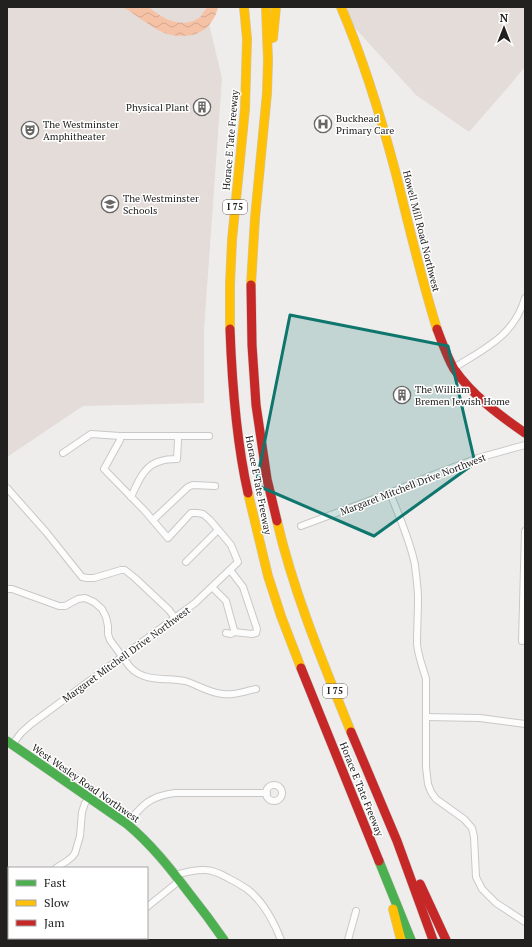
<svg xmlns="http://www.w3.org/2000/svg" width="532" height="947" viewBox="0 0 532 947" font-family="'PT Serif',serif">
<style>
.built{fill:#e3dcd8}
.water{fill:url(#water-waves)}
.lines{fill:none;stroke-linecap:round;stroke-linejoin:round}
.street-casing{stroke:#c9c8c7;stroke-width:8}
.fast-casing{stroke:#c9c8c7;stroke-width:10}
.slow-casing{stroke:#c9c8c7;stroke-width:10}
.jam-casing{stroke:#c9c8c7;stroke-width:10}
.street{stroke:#fdfcfc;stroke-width:6}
.fast{stroke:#4caf50;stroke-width:9}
.slow{stroke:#ffc107;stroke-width:9}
.jam{stroke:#c62828;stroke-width:9}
.marked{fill:#0f766e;fill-opacity:0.2;stroke:#0f766e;stroke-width:3;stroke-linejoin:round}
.labels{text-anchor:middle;stroke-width:3;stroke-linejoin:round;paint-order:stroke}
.shield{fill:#fff;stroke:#646463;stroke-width:1}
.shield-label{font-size:9px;font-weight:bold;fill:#222120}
.poi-label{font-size:10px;fill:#222120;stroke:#fff;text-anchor:start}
.street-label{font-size:10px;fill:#222120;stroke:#fff}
</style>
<defs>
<pattern id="water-waves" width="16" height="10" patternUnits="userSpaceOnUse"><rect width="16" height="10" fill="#f6c2a6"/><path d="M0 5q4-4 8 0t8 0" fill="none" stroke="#d3a68f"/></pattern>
</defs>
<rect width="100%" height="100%" fill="#efedec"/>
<g class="built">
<path d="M7 7H205L222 78 204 330V403L83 406 7 457Z"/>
<path d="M336 7H525V67L510 85 469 132 416 95Z"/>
</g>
<path class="water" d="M123 7C128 7 143 6 148 7 152 9 157 14 161 16 171 22 186 26 197 19 202 17 204 11 207 7H218C217 12 215 17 212 21 202 38 178 39 162 32 148 25 136 15 123 7Z"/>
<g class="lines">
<defs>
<g id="street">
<path d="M454 368C485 348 514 336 525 298"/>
<path d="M120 436H177L178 440 177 459C172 459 166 459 161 461 144 465 138 482 131 497"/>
<path d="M177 436H209"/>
<path d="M7 488 46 532 82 577 87 578H94L121 570H125L135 578 169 610 175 618"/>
<path d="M390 493C399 516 410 540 415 565 416 576 418 587 418 598 418 614 417 629 417 644 418 656 423 668 426 679V767L428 784 431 792 436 799 464 819 472 828 474 837 476 877 482 889 496 903 525 922"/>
<path d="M153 520 188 487 193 485 215 486"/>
<path d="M301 526 390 493 430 476 478 458 525 445"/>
<path d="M186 562 218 530"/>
<path d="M230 570 243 587 257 629 256 633 252 634 234 632"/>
<path d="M212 587 226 601 234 630V632L231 634 226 633"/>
<path d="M7 589H12L59 606H65L78 599 85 598 94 602 102 609 106 617 108 626V634L110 640 130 667C145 683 166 677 185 681 198 685 209 693 223 694 234 696 245 691 256 689"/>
<path d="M522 641 525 531"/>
<path d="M426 717 480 718 525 724"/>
<path d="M12 745 21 733 31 724 195 603 238 562 231 545 210 520 203 514 197 513H191L168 538 144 510 104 469 120 440V436L91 434 63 453"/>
<circle cx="274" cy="793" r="8"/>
<path d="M127 824C142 805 150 796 175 793H267"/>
<path d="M56 868 67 861 72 857 75 853 80 836 82 812 85 803 90 798"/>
<path d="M174 875C184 873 195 869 205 870 213 870 221 874 228 878 234 881 241 885 247 889 263 901 274 922 281 940"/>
<path d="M147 907 179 881"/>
<path d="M106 940 108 938"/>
<path d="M348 940 356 911"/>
</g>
<g id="fast">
<path d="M7 741 127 824C151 844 170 868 189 893 201 908 213 924 224 940"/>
<path d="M379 861 411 940"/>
</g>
<g id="slow">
<path d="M341 7C364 61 381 117 396 174 409 226 421 278 437 329"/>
<path d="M273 38 276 7"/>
<path d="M251 285 255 218 267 93 268 60 266 7"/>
<path d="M230 329V284L232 240 245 109 247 39 244 7"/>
<path d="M248 493 268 576 281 616 301 668"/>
<path d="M277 521C294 594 323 663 351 732"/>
<path d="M393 909 401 940"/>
</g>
<g id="jam">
<path d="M251 285 252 345 256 405 267 479 277 521"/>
<path d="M230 329C232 384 236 440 248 493"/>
<path d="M437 329C442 342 447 357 454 369 472 395 499 415 525 433"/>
<path d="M301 668 379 861"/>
<path d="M351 732 397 841 433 940"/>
<path d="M420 884 446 940"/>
</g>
</defs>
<use href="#street" class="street-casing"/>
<use href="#fast" class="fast-casing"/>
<use href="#slow" class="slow-casing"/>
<use href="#jam" class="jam-casing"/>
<use href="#street" class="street"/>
<use href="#fast" class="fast"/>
<use href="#slow" class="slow"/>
<use href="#jam" class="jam"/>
</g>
<path class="marked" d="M290 315 448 346 475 463 374 536 256 485Z"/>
<defs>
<symbol id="building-ring" viewBox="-11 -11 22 22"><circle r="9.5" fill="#fff" stroke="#6a6867" stroke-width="1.5"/><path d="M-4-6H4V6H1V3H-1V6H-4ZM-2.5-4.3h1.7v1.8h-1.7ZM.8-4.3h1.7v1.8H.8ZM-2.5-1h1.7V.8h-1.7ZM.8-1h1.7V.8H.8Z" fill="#6a6867"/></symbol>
<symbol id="hospital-ring" viewBox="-11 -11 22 22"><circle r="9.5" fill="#fff" stroke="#6a6867" stroke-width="1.5"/><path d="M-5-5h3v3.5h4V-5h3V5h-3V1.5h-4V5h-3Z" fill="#6a6867"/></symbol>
<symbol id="theatre-ring" viewBox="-11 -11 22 22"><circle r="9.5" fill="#fff" stroke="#6a6867" stroke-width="1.5"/><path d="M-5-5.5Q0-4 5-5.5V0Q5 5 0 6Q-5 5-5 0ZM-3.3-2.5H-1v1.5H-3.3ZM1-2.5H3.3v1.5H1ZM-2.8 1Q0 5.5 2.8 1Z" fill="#6a6867"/></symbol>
<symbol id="school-ring" viewBox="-11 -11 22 22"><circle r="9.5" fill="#fff" stroke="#6a6867" stroke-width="1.5"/><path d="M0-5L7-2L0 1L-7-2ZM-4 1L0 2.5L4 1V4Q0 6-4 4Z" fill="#6a6867"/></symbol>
</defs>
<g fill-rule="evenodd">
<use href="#building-ring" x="192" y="97" width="20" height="20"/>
<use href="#hospital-ring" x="313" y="114" width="20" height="20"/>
<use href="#theatre-ring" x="20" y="120" width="20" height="20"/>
<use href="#school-ring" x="100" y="194" width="20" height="20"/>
<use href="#building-ring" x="392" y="385" width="20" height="20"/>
</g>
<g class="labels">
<g class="shield">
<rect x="223" y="200" width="24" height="14" rx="3"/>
<rect x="323" y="684" width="24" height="14" rx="3"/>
</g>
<g class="shield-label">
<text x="235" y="210">I 75</text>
<text x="335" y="694">I 75</text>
</g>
<g class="poi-label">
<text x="189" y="111" text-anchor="end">Physical Plant</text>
<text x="336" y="122">Buckhead<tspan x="336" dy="12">Primary Care</tspan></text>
<text x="43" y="128">The Westminster<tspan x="43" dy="12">Amphitheater</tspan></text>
<text x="123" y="202">The Westminster<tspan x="123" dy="12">Schools</tspan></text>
<text x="415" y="393">The William<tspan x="415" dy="12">Bremen Jewish Home</tspan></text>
</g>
<g class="street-label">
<text transform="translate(230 140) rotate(-85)" y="4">Horace E Tate Freeway</text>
<text transform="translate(422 231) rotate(76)" y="4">Howell Mill Road Northwest</text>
<text transform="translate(413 484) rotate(-21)" y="4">Margaret Mitchell Drive Northwest</text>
<text transform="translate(259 485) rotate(79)" y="4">Horace E Tate Freeway</text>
<text transform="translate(126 654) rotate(-36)" y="4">Margaret Mitchell Drive Northwest</text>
<text transform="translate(86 783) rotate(35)" y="4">West Wesley Road Northwest</text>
<text transform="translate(362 789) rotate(68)" y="4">Horace E Tate Freeway</text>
</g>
</g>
<rect width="532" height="947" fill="none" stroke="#222120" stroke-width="16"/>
<rect x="8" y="867" width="140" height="72" fill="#ffffff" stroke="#a7a6a6"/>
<rect x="16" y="880" width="20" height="6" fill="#4caf50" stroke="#a7a6a6"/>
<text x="44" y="887" font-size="12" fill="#222120">Fast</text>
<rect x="16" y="900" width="20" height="6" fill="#ffc107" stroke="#a7a6a6"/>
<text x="44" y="907" font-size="12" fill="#222120">Slow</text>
<rect x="16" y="920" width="20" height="6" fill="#c62828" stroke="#a7a6a6"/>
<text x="44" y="927" font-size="12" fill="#222120">Jam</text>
<g transform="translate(504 28)" stroke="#ffffff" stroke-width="3" paint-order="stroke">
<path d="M0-3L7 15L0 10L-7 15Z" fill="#222120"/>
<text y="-6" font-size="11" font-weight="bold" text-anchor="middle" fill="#222120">N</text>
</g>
</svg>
